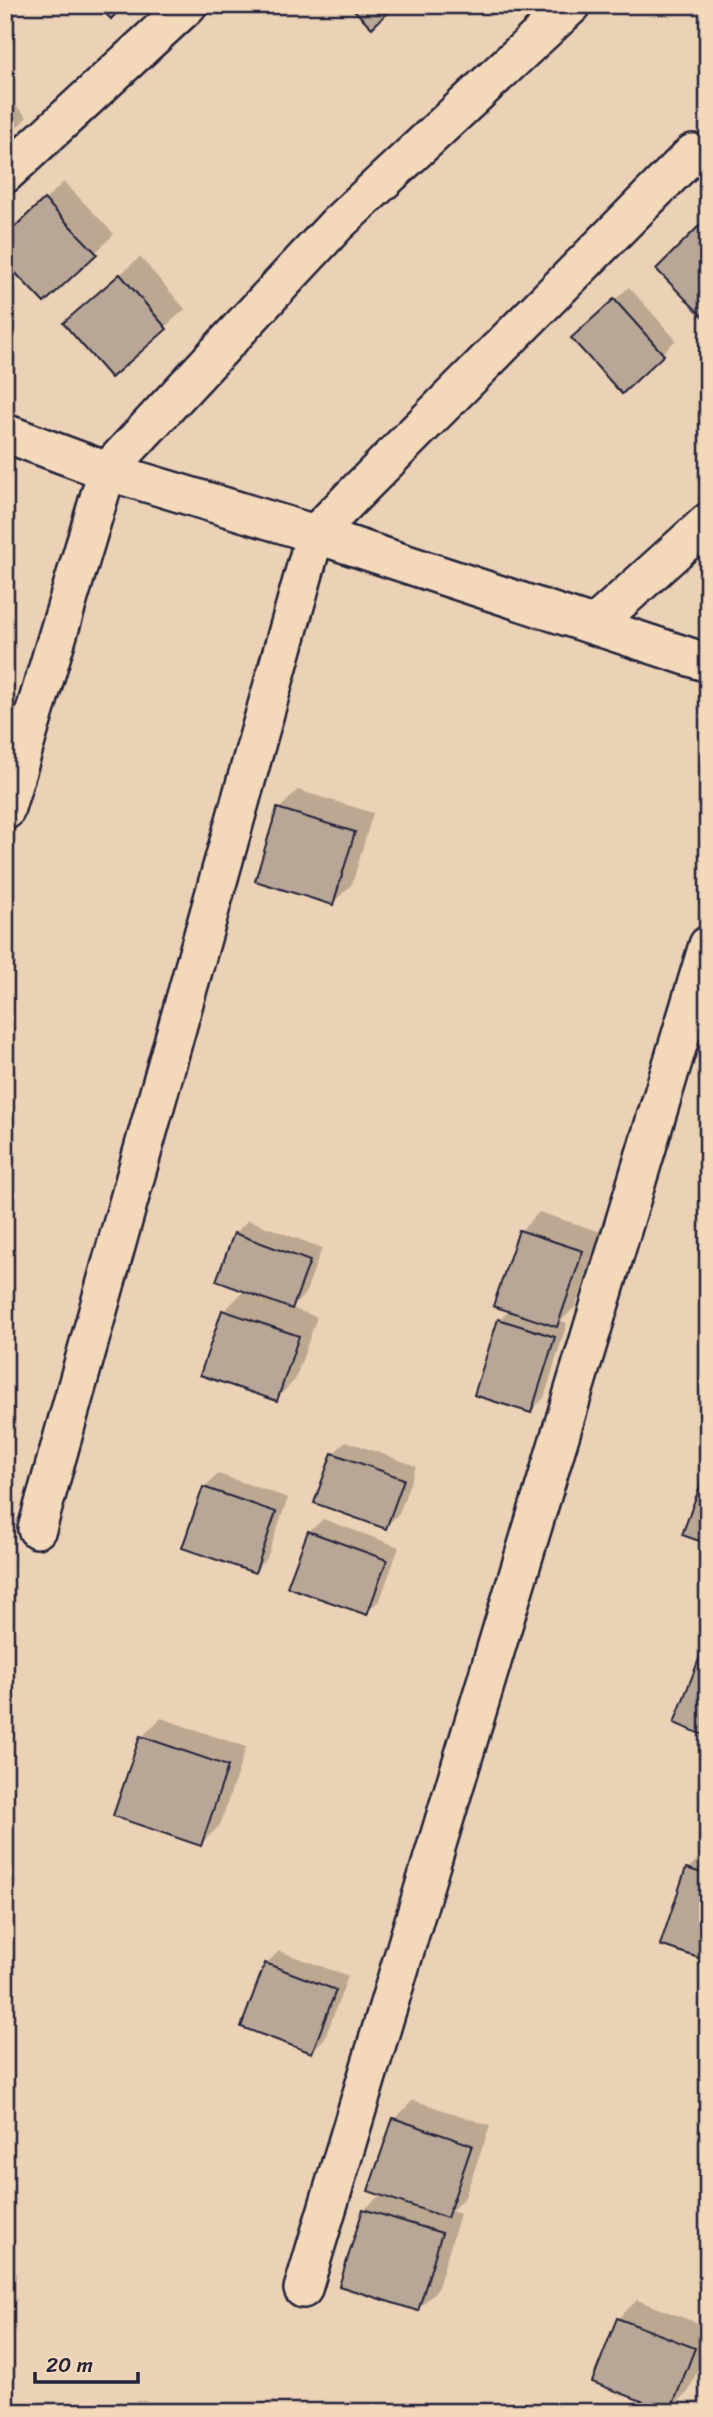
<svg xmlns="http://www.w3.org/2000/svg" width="713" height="2417" viewBox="0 0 713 2417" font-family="Sriracha,sans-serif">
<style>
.shadow{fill:#0003}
.building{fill:#b8a697;stroke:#22223b;stroke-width:2}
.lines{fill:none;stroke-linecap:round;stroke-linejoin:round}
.street-casing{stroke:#22223b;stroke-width:42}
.street{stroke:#f3d8ba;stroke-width:37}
</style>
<rect width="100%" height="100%" fill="#ebd1b5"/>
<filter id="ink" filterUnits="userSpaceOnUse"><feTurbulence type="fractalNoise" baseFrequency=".0143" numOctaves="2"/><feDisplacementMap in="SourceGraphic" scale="14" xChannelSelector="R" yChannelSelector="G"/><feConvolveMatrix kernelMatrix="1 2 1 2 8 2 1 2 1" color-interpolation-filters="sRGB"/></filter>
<g filter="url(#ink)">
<g class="shadow">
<path d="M5 95 27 117 5 139Z"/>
<path d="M64 182 114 234 95 253 5 238Z"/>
<path d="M140 257 185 309 111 375 66 323Z"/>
<path d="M629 287 676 340 622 391 587 325Z"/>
<path d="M298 790 373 813 352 884 333 903 279 809Z"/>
<path d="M539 1212 601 1232 576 1306 561 1321 567 1323 544 1398 530 1411 499 1320 510 1310 521 1231Z"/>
<path d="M248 1220 322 1248 305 1294 291 1308 317 1317 295 1380 276 1399 224 1311 245 1290 235 1234Z"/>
<path d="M346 1441 416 1466 399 1514 385 1527 333 1454Z"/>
<path d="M218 1474 288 1498 267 1558 254 1571 204 1488Z"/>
<path d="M323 1519 399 1547 380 1600 366 1613 309 1532Z"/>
<path d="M161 1718 246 1747 220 1825 201 1844 142 1737Z"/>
<path d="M707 1850H708V1959L688 1869Z"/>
<path d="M279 1951 348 1976 325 2038 312 2051 266 1964Z"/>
<path d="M413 2100 490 2126 465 2197 451 2211 460 2214 437 2290 418 2309 364 2210 381 2194 395 2119Z"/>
<path d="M637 2300 708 2327V2343L689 2391 670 2410 618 2319Z"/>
</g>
<g class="building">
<path d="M97 5H124L111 19Z"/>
<path d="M349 5H395L372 28Z"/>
<path d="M44 199 97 254 44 303 5 262V236Z"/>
<path d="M708 217V322L656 269Z"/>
<path d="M120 274 167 329 111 378 63 323Z"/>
<path d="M614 299 664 355 622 394 571 338Z"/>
<path d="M277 808 355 832 333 905 255 881Z"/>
<path d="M519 1230 583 1251 557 1327 493 1306Z"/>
<path d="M234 1233 310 1261 292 1309 216 1281Z"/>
<path d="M222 1310 299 1336 277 1401 200 1375Z"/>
<path d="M498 1319 555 1337 531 1413 474 1395Z"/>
<path d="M332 1453 404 1479 386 1529 314 1503Z"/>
<path d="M703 1478 708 1480V1544L682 1535Z"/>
<path d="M203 1487 276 1512 255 1573 182 1548Z"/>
<path d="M308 1531 387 1560 367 1615 287 1587Z"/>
<path d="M708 1636V1737L674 1723Z"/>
<path d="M140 1736 228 1766 201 1846 113 1816Z"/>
<path d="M686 1868 708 1875V1961L660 1945Z"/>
<path d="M265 1963 336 1990 312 2053 241 2027Z"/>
<path d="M393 2118 472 2145 447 2218 368 2191Z"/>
<path d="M363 2209 442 2233 418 2311 339 2286Z"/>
<path d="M617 2318 695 2348 670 2412 592 2382Z"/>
</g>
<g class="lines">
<defs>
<g id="street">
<path d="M5 174 188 5"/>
<path d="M5 433 107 471 315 534 708 663"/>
<path d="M594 625 708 522"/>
<path d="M5 811 107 471 337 224 572 5"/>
<path d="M37 1529 315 534 693 153"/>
<path d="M303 2289 708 945"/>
</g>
</defs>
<use href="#street" class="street-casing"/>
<use href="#street" class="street"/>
</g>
</g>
<rect width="713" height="2417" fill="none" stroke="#f3d8ba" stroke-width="28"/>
<rect x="14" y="14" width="685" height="2389" fill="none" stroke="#22223b" stroke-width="2.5" filter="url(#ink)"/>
<path d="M35 2372v10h103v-10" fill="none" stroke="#22223b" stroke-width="3.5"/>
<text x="46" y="2372" font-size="21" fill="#22223b" stroke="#f3d8ba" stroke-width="5" paint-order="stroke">20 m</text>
</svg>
